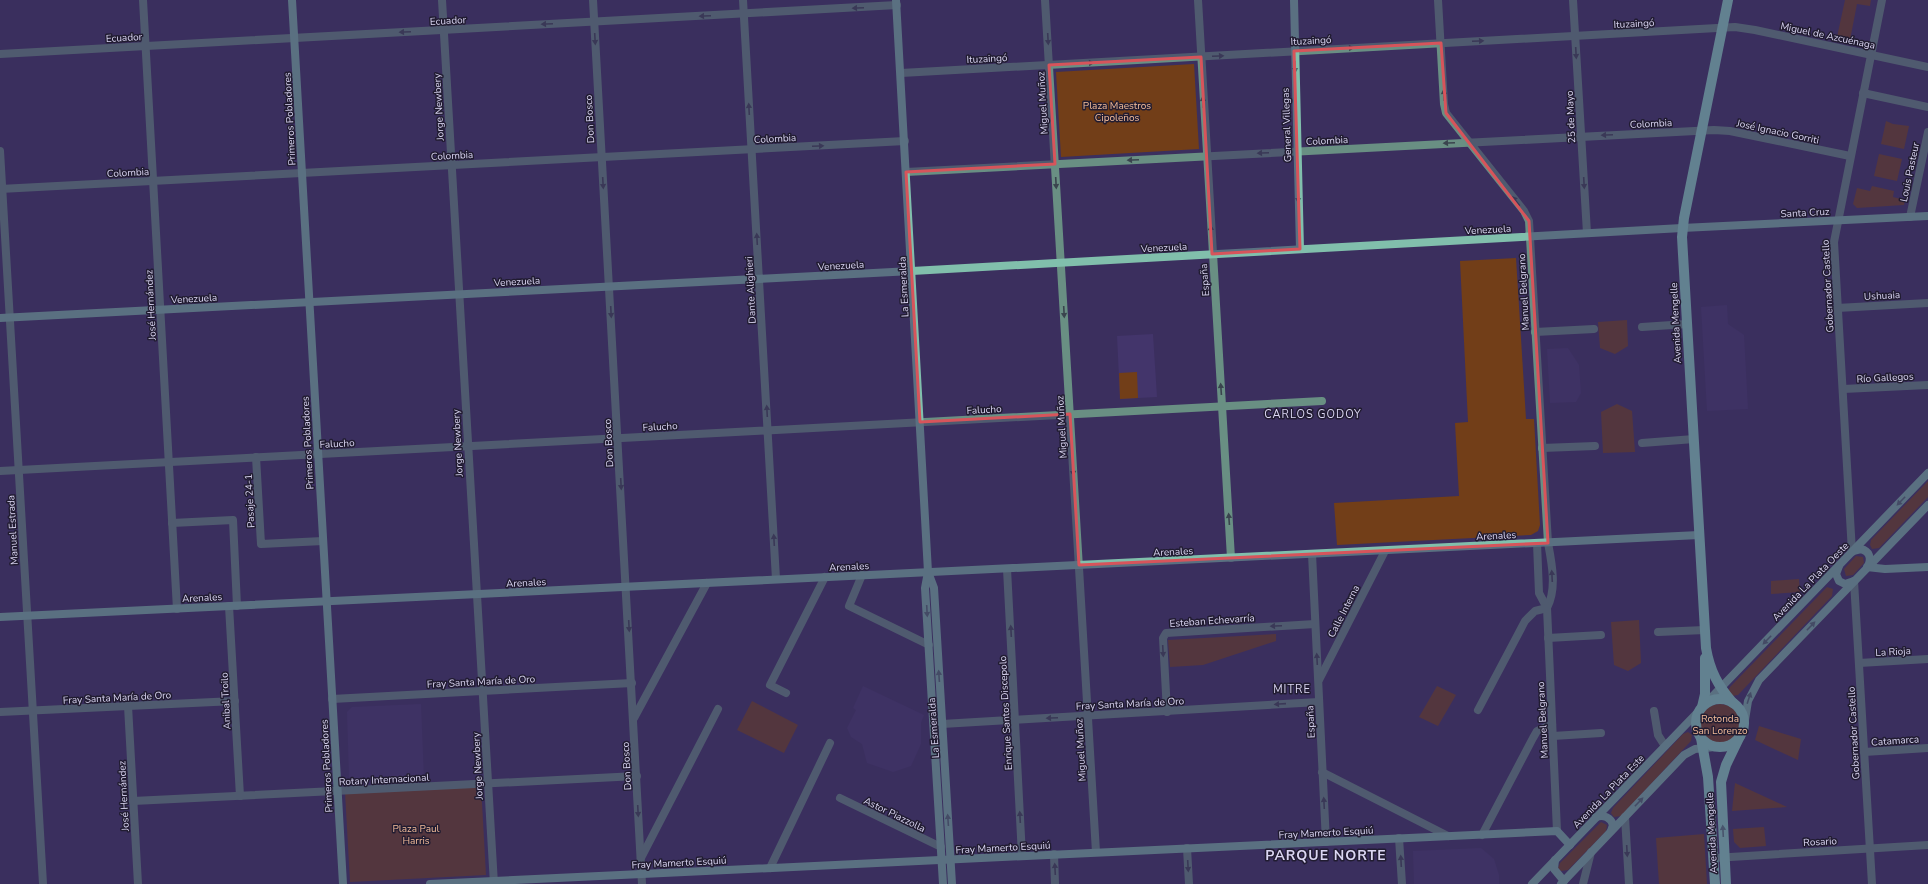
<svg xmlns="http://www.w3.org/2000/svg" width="1928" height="884" viewBox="0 0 1928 884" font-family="'Nunito Sans',sans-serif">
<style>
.built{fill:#43356b}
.green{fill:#723e18}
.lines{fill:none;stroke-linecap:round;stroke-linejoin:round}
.street{stroke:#698f83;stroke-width:8}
.secondary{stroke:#81bfac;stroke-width:8}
.primary{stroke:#93e4cc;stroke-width:10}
.oneway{fill:#3a444e}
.oneway2{fill:#516e6e}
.oneway3{fill:#5a807e}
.marked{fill:none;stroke:#d7545b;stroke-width:3;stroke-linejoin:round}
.labels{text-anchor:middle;stroke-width:3;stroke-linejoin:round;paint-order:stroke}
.street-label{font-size:10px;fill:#dbd6f3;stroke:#211c31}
.park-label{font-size:10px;fill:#f3bc99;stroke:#211c31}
.neighbourhood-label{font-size:11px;letter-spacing:1px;fill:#dbd6f3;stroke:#211c31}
.district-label{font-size:14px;font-weight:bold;letter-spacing:1px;fill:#dbd6f3;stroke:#211c31}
</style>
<rect width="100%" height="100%" fill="#3b2f5e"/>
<g class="built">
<path d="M1727 305 1728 324 1744 335 1748 409 1707 411 1701 307Z"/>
<path d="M1153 334 1157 397 1120 399 1117 336Z"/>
<path d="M1568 348 1579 365 1581 393 1576 402 1550 403 1547 349Z"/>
<path d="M863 686 924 715 921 723V744L911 766 893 772 867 763 862 744 851 737 847 728 856 710 853 708Z"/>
<path d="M421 704 424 779 355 782 349 777 347 712 352 707Z"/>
<path d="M1481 848 1494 859 1499 875V884H1414L1413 851Z"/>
</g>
<g class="green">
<path d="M1845 0H1871L1870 6 1857 4 1850 40 1837 37Z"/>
<path d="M1194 64 1199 149 1061 157 1056 72Z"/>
<path d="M1886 121 1893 124 1909 126 1904 149 1881 144Z"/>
<path d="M1879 154 1902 159 1897 181 1874 176Z"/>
<path d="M1872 186 1894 191 1893 197 1905 200 1904 205 1857 208 1853 204 1857 188 1870 191Z"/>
<path d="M1516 258 1526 419H1534L1540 525 1538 531 1531 535 1337 545 1334 503 1459 496 1455 423 1468 422 1460 261Z"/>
<path d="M1627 320 1628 346 1615 354 1600 348 1598 322Z"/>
<path d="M1137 372 1138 398 1120 399 1119 373Z"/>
<path d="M1617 404 1632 411 1635 452 1603 453 1601 412Z"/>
<path d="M1928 481V497L1879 548 1872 549 1870 545 1871 540Z"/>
<path d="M1856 556 1863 557 1864 563 1853 575 1846 576 1844 569Z"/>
<path d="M1799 579 1800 592 1771 594V581Z"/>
<path d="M1827 587 1833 589 1832 596 1738 695 1732 696 1728 691 1730 687Z"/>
<path d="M1639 620 1641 663 1628 671 1614 665 1611 622Z"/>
<path d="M1276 634V641L1203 665 1170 667 1168 640Z"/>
<path d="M1437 686 1456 695 1438 726 1419 717Z"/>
<path d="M752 701 798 725 784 753 737 730Z"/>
<circle cx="1720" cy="724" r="20"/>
<path d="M1759 726 1801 739 1798 760 1755 740Z"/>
<path d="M1688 732 1692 735 1691 741 1621 816 1614 817 1611 813 1613 808 1683 734Z"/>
<path d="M1735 783 1787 807 1732 811Z"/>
<path d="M481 785 486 875 350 882 345 792Z"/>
<path d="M1601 822 1607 825 1606 831 1568 870 1561 871 1558 868 1560 863Z"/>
<path d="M1764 827 1766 846 1740 848 1734 842 1733 829Z"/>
<path d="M1704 834 1707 884H1659L1656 838Z"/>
</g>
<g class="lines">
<g class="street">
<path d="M143 0 177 609"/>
<path d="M442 0 494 884"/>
<path d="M593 0 642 884"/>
<path d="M743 0 776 579"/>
<path d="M1045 0 1096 852"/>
<path d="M1198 0 1231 558"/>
<path d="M1438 0 1444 104 1446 113 1524 211 1529 221 1548 543C1552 564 1557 589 1547 608"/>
<path d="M1573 0 1587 233"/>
<path d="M0 54 897 5"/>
<path d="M901 73 1735 27 1755 30 1928 67"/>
<path d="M1863 93 1928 107"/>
<path d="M0 151 43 884"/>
<path d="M906 172 1714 130 1730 131 1850 156"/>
<path d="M0 189 905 141"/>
<path d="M1910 217 1928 132"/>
<path d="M1837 308 1928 303"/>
<path d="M1642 327 1687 324"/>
<path d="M1535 332 1594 329"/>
<path d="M1843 389 1928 385"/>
<path d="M1642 443 1694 439"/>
<path d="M1542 448 1595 446"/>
<path d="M256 457 261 544 323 541"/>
<path d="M0 471 1322 401"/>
<path d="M172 523 233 520 237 606"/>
<path d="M1537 543 1539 593 1547 608 1557 831"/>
<path d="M1852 552 1834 242 1882 0"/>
<path d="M1312 554 1326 842"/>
<path d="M1007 569 1022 856"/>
<path d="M862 575 849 606 929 645"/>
<path d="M1854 581 1872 884"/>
<path d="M229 606 240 796"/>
<path d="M1658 632 1705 630"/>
<path d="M1548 638 1601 635"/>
<path d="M1859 663 1928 659"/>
<path d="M1319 680 1385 551"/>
<path d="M786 693 770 685 825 577"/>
<path d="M332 699 632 683"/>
<path d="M128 706 138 884"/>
<path d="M1478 710 1525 621 1535 611 1547 608"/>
<path d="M1654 711 1658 735 1665 746"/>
<path d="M0 712 235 701"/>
<path d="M1167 712 1163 638 1166 633 1315 624"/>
<path d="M634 718 707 583"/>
<path d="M942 724 1319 702"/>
<path d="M1553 736 1601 733"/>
<path d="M1864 752 1928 748"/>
<path d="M1322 772 1448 836"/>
<path d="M840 798 941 847"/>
<path d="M133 801 637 776"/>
<path d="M1625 817 1629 884"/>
<path d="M1482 835 1533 738 1537 731 1552 724"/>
<path d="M1399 838 1402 884"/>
<path d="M1187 848 1189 884"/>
<path d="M1054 854 1055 884"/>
<path d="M641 858 718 709"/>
<path d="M1714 858 1928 845"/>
<path d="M770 868 830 743"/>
<path d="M1583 884 1591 852"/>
</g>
<g class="secondary">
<path d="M292 0 343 884"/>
<path d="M896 0 928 572 925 588 943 884"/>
<path d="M1294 0 1300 249"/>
<path d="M0 318 912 271 1682 228 1928 216"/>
<path d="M1853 551 1861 549C1869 551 1872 558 1868 566"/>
<path d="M1839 566 1836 574 1839 581 1845 584 1854 581"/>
<path d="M1867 567 1885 569 1928 567"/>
<path d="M928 572 934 588 952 884"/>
<path d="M0 617 1699 535"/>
<path d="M1706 703 1928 473"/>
<path d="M1744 726 1748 701 1759 680 1928 505"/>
<path d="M1596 817C1604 814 1611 818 1613 825L1611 831"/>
<path d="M1555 860 1554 869 1564 881"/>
<path d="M430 884 1557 831 1570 845"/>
<path d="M1532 884 1698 712"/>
<path d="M1561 884 1684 755 1695 749 1715 747"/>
</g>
<g class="primary">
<path d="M1728 0 1684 218 1682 237 1706 648C1710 671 1718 686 1733 703"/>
<circle cx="1720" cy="723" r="24"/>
<path d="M1702 707 1705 694V658"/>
<path d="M1701 738 1708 777 1715 884"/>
<path d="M1726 884 1721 782 1726 765 1740 736"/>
</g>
</g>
<defs><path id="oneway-solid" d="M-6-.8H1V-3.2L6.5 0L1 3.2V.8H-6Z"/></defs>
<g class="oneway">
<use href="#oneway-solid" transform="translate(858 8) rotate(177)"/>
<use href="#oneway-solid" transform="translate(705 16) rotate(177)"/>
<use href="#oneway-solid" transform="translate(547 24) rotate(177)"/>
<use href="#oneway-solid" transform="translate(405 32) rotate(177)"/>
<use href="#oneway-solid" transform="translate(595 39) rotate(87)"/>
<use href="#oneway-solid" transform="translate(1048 39) rotate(87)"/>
<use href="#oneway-solid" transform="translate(1478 41) rotate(-3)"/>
<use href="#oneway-solid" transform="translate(1348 48) rotate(-3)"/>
<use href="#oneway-solid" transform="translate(1576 53) rotate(87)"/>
<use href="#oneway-solid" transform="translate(1218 56) rotate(-3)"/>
<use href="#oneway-solid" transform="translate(1088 63) rotate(-3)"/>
<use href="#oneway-solid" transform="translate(1444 95) rotate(-93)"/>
<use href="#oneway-solid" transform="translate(1203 102) rotate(-93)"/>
<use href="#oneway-solid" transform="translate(749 109) rotate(-93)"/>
<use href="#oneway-solid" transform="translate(1607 135) rotate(177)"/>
<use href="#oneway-solid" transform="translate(1449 143) rotate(177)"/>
<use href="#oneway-solid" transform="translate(818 146) rotate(-3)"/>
<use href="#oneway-solid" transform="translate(1263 153) rotate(177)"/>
<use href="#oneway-solid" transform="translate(1133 160) rotate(177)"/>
<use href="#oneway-solid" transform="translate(603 183) rotate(87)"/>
<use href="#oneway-solid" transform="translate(1056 183) rotate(87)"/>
<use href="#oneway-solid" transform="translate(1584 183) rotate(87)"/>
<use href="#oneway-solid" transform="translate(1516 201) rotate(-128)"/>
<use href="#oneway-solid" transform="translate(1211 231) rotate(-94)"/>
<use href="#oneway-solid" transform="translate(757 239) rotate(-93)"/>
<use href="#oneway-solid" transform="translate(611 312) rotate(87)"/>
<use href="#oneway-solid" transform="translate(1064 312) rotate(87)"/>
<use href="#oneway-solid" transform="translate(1221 389) rotate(-94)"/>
<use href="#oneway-solid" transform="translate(767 411) rotate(-93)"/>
<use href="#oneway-solid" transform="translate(1073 470) rotate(87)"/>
<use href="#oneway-solid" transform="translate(621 484) rotate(87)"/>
<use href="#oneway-solid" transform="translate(1229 519) rotate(-94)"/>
<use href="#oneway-solid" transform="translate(774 540) rotate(-93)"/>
<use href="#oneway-solid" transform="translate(1552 576) rotate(-93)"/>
<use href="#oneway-solid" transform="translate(629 626) rotate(87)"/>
<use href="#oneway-solid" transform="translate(1276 626) rotate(177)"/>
<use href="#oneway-solid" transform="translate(1011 631) rotate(-93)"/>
<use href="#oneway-solid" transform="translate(1163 651) rotate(87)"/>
<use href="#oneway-solid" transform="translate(1317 659) rotate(-93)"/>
<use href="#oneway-solid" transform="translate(1280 704) rotate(176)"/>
<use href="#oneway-solid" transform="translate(1052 718) rotate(177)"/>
<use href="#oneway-solid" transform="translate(1324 803) rotate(-93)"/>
<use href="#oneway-solid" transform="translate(638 811) rotate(87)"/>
<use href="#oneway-solid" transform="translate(1020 817) rotate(-93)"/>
<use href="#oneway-solid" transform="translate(1627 851) rotate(87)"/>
<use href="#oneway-solid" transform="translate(1401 861) rotate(-93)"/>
<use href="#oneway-solid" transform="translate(1188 866) rotate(87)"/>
<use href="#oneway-solid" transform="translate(1055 869) rotate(-93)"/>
</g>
<g class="oneway2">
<use href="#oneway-solid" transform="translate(1295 67) rotate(88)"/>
<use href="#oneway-solid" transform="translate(1298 197) rotate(88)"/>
<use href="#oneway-solid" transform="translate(1901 501) rotate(134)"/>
<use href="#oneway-solid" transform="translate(927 611) rotate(87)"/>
<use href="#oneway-solid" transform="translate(1811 626) rotate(-46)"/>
<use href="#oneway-solid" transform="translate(1767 640) rotate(134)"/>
<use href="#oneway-solid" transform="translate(939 676) rotate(-94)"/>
<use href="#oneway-solid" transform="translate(1749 698) rotate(-72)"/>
<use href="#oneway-solid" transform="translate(1639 802) rotate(-46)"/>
<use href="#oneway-solid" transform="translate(948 820) rotate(-94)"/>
</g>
<use class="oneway3" href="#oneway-solid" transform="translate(1723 831) rotate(-93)"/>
<path d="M0 0H1928V884H0ZM1441 43 1446 113 1529 221 1548 543 1079 565 1070 414 920 422 906 172 1055 164 1049 65 1201 57 1212 254 1300 249 1294 51Z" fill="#3b2f5e" fill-opacity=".55" fill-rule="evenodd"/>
<path class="marked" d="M1441 43 1446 113 1529 221 1548 543 1079 565 1070 414 920 422 906 172 1055 164 1049 65 1201 57 1212 254 1300 249 1294 51Z"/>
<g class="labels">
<g class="street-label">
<text transform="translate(448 20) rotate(-3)" y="4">Ecuador</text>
<text transform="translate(1634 23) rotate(-3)" y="4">Ituzaingó</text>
<text transform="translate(1828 35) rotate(12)" y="4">Miguel de Azcuénaga</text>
<text transform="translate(124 37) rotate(-3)" y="4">Ecuador</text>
<text transform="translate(1311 40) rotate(-3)" y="4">Ituzaingó</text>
<text transform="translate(987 58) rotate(-3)" y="4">Ituzaingó</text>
<text transform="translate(1042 103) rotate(-93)" y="4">Miguel Muñoz</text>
<text transform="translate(438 107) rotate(-93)" y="4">Jorge Newbery</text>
<text transform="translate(1570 117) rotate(-93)" y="4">25 de Mayo</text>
<text transform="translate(289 119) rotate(-93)" y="4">Primeros Pobladores</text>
<text transform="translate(589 119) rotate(-93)" y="4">Don Bosco</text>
<text transform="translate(1651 123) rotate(-3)" y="4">Colombia</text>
<text transform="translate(1286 125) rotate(-92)" y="4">General Villegas</text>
<text transform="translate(1778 131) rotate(12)" y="4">José Ignacio Gorriti</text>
<text transform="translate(775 138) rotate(-3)" y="4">Colombia</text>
<text transform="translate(1327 140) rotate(-3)" y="4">Colombia</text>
<text transform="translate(452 155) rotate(-3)" y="4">Colombia</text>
<text transform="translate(128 172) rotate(-3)" y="4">Colombia</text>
<text transform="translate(1909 172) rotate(-78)" y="4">Louis Pasteur</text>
<text transform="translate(1805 212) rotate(-3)" y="4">Santa Cruz</text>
<text transform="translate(1488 229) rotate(-3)" y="4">Venezuela</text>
<text transform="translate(1164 247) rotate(-3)" y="4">Venezuela</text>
<text transform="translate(841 265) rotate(-3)" y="4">Venezuela</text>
<text transform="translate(1204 280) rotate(-94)" y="4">España</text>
<text transform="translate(517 281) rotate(-3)" y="4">Venezuela</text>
<text transform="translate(1827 286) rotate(-93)" y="4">Gobernador Castello</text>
<text transform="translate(903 287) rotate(-93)" y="4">La Esmeralda</text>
<text transform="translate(750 290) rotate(-93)" y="4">Dante Alighieri</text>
<text transform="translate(1523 292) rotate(-93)" y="4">Manuel Belgrano</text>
<text transform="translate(1882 295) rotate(-3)" y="4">Ushuaia</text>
<text transform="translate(194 298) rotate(-3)" y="4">Venezuela</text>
<text transform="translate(150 305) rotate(-93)" y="4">José Hernández</text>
<text transform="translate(1675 323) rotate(-93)" y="4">Avenida Mengelle</text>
<text transform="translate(1885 377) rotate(-3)" y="4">Río Gallegos</text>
<text transform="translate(984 409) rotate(-3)" y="4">Falucho</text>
<text transform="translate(660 426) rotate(-3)" y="4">Falucho</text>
<text transform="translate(1061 427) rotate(-93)" y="4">Miguel Muñoz</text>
<text transform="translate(307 443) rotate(-93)" y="4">Primeros Pobladores</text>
<text transform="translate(337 443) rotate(-3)" y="4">Falucho</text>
<text transform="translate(457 443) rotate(-93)" y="4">Jorge Newbery</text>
<text transform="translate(608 443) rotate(-93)" y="4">Don Bosco</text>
<text transform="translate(249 501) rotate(-93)" y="4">Pasaje 24-1</text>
<text transform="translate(12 530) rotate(-93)" y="4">Manuel Estrada</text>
<text transform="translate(1496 535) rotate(-3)" y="4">Arenales</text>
<text transform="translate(1173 551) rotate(-3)" y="4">Arenales</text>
<text transform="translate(849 566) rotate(-3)" y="4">Arenales</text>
<text transform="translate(1810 581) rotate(-46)" y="4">Avenida La Plata Oeste</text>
<text transform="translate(526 582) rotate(-3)" y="4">Arenales</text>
<text transform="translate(202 597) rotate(-3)" y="4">Arenales</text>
<text transform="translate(1343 611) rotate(-63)" y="4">Calle Interna</text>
<text transform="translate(1212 620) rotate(-4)" y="4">Esteban Echevarría</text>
<text transform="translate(1893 651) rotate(-3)" y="4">La Rioja</text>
<text transform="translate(481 681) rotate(-3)" y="4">Fray Santa María de Oro</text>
<text transform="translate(117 697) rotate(-3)" y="4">Fray Santa María de Oro</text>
<text transform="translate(225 701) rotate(-93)" y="4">Anibal Troilo</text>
<text transform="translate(1130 703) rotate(-3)" y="4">Fray Santa María de Oro</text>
<text transform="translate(1005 713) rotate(-93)" y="4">Enrique Santos Discepolo</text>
<text transform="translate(1542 720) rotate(-93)" y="4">Manuel Belgrano</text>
<text transform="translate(1310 722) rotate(-93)" y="4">España</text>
<text transform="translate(933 728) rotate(-94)" y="4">La Esmeralda</text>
<text transform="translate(1853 733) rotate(-93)" y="4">Gobernador Castello</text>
<text transform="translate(1895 740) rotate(-4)" y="4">Catamarca</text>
<text transform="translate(1080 750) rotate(-93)" y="4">Miguel Muñoz</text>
<text transform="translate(326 766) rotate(-93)" y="4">Primeros Pobladores</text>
<text transform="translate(477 766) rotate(-93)" y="4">Jorge Newbery</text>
<text transform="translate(626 766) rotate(-93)" y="4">Don Bosco</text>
<text transform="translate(384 779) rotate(-3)" y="4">Rotary Internacional</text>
<text transform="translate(1608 791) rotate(-46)" y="4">Avenida La Plata Este</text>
<text transform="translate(123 796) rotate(-93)" y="4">José Hernández</text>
<text transform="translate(895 814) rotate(26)" y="4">Astor Piazzolla</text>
<text transform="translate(1326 832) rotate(-3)" y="4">Fray Mamerto Esquiú</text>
<text transform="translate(1711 833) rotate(-93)" y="4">Avenida Mengelle</text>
<text transform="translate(1820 841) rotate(-3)" y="4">Rosario</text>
<text transform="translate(1003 847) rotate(-3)" y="4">Fray Mamerto Esquiú</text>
<text transform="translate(679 862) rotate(-3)" y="4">Fray Mamerto Esquiú</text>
</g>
<g class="park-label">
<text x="1117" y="109">Plaza Maestros<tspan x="1117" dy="12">Cipoleños</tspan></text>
<text x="1720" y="722">Rotonda<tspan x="1720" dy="12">San Lorenzo</tspan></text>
<text x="416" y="832">Plaza Paul<tspan x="416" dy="12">Harris</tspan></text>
</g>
<g class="neighbourhood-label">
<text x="1313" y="418">CARLOS GODOY</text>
<text x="1292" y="693">MITRE</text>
</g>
<g class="district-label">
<text x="1326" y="860">PARQUE NORTE</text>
</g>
</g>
</svg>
